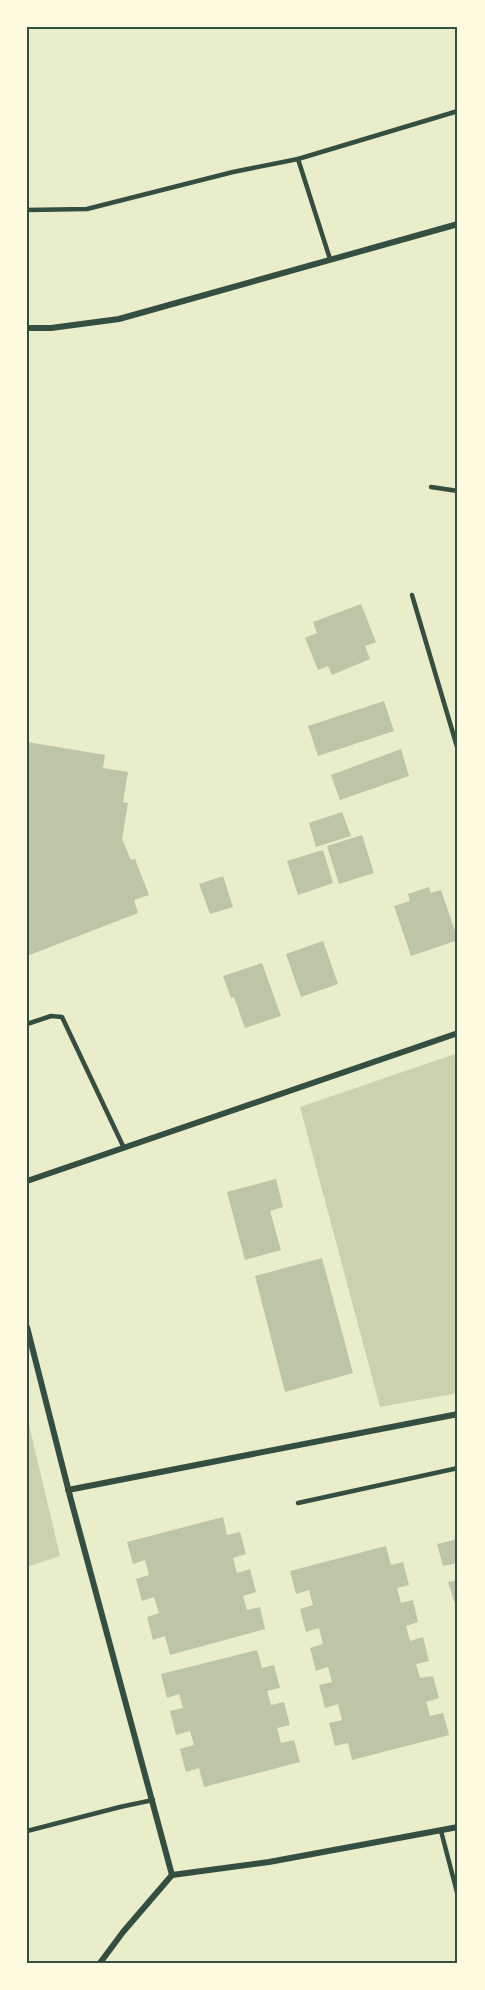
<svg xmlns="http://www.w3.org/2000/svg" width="485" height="1990" viewBox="0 0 485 1990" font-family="Quicksand,sans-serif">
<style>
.green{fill:#cad2ad}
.building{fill:#bcc5a7}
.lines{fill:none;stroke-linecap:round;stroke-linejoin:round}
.service{stroke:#344e41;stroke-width:4.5}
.minor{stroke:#344e41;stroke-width:6}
.neatline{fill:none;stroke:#344e41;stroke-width:2}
</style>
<rect width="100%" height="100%" fill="#e9edc9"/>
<g class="green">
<path d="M458 1053V1393L380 1407 300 1107Z"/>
<path d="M27 1416 60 1556 27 1567Z"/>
</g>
<g class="building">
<path d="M361 604 376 642 365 646 370 659 332 675 328 666 318 670 305 638 317 633 313 622Z"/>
<path d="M384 701 394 731 318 756 308 726Z"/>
<path d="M27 742 105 755 103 768 128 772 123 802 128 803 122 839 131 860 135 859 149 895 134 900 138 913 27 956Z"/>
<path d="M401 749 409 776 340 800 331 775Z"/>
<path d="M342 812 351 836 316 847 309 823Z"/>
<path d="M362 835 374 873 339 884 327 846Z"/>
<path d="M323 850 333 883 298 895 287 861Z"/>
<path d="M223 876 233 907 210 914 199 884Z"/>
<path d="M429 887 431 893 441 890 458 940 411 956 394 906 410 901 408 894Z"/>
<path d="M323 941 338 984 301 997 286 954Z"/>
<path d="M262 963 281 1016 245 1028 234 997 231 998 223 976Z"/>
<path d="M276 1179 283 1207 270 1211 281 1250 245 1260 227 1192Z"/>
<path d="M322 1258 353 1373 285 1392 255 1276Z"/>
<path d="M223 1517 227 1535 240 1532 246 1554 233 1558 237 1573 250 1569 256 1592 243 1596 247 1610 260 1607 265 1629 170 1655 165 1636 153 1640 147 1617 159 1613 154 1597 142 1601 136 1579 149 1575 145 1560 133 1564 127 1542Z"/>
<path d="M458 1539V1563L443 1566 437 1544Z"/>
<path d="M386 1546 391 1565 403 1562 409 1585 397 1588 401 1603 413 1600 418 1622 406 1626 410 1641 423 1637 429 1661 416 1664 420 1678 433 1676 439 1698 426 1702 430 1716 443 1713 449 1735 352 1760 348 1743 335 1746 329 1723 342 1720 338 1704 325 1708 319 1685 332 1682 328 1667 316 1671 310 1648 323 1644 319 1628 306 1632 300 1609 313 1605 309 1590 296 1594 290 1571Z"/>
<path d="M458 1580V1603L455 1604 448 1582Z"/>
<path d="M257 1650 262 1668 274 1665 280 1688 267 1691 271 1705 284 1702 290 1725 277 1728 281 1743 294 1740 300 1762 204 1787 199 1768 186 1772 180 1749 194 1745 190 1731 176 1735 170 1711 183 1708 179 1694 167 1698 161 1674Z"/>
</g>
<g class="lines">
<g class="service">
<path d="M27 210 87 209 233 172 298 159"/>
<path d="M330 259 298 159 458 111"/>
<path d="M431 487 458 491"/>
<path d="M412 595 458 750"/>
<path d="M27 1024 51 1016 62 1017 124 1148"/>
<path d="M298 1503 458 1468"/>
<path d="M27 1831 120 1807 153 1800"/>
<path d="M441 1831 458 1896"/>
</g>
<g class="minor">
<path d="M27 328H51L119 319 458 224"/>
<path d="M27 1181 458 1033"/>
<path d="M27 1327 71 1500 172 1875"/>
<path d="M68 1490 458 1414"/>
<path d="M172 1875 269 1862 458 1827"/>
<path d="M100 1963 123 1932 172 1875"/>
</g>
</g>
<rect width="485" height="1990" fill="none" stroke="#fefae0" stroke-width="57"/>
<rect x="28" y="28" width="428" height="1934" class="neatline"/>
</svg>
